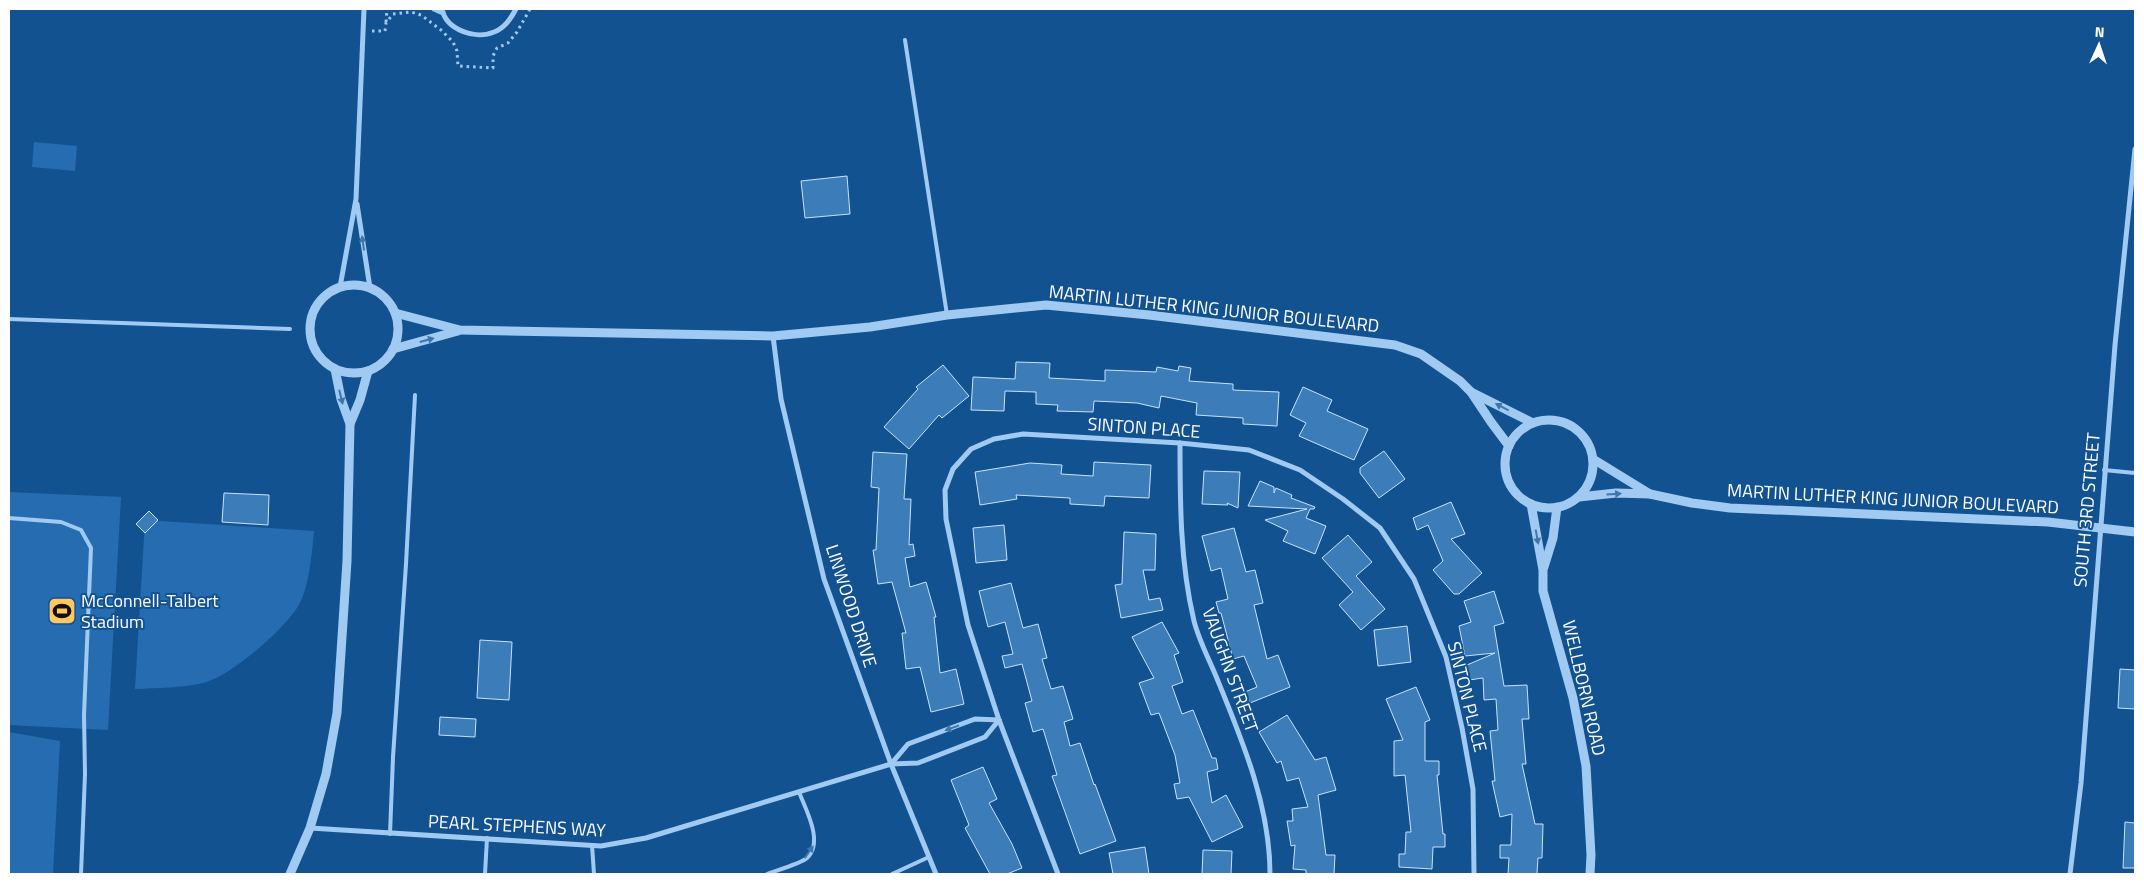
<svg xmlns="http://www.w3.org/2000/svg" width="2144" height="883" viewBox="0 0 2144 883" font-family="'Titillium Web',sans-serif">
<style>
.green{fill:#256db0}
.building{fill:#3c7cb9;stroke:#c7e3fc}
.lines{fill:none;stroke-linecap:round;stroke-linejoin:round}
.path{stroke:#a0caf1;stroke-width:3;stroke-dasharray:2.5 4;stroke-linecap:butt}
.service{stroke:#a0caf1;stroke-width:4}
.minor{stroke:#a0caf1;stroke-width:5}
.tertiary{stroke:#a0caf1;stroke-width:9}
.oneway{fill:#3d76ae}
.labels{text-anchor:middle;stroke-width:4;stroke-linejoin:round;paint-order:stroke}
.street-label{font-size:18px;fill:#fff;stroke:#135291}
.poi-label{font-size:18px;fill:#fff;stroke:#135291;text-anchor:start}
</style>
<rect width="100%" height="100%" fill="#135291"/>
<g class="green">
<path d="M34 142 77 146 75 171 32 167Z"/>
<path d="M9 492 121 497 108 730 9 725Z"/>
<path d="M145 520 314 531C312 552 309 591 297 608 282 631 230 677 203 683 181 688 157 688 135 689Z"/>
<path d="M9 732 60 741 53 874H9Z"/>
</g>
<g class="building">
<path d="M847 176 850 214 805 218 801 181Z"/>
<path d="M1016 362 1050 363 1049 378 1105 381V370L1156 372 1157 367 1178 371 1179 366 1191 368 1189 381 1233 384V390L1279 392 1277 426 1243 424V418L1196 415 1197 403 1161 396 1159 408 1137 403 1094 401 1093 412 1057 411 1058 405 1036 404V392L1005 391 1004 411 971 410 973 377 1015 379Z"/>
<path d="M943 365 969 396 942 418 939 415 909 449 884 427 918 389 916 387Z"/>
<path d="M1303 387 1332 400 1327 411 1368 429 1354 460 1299 436 1306 423 1290 415Z"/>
<path d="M1384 451 1405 479 1379 498 1360 473V468Z"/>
<path d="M873 452 907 454 904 499H911L909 545 913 544 915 556 905 558 910 587 926 582 936 617H934L940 673 956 669 964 704 931 712 920 667 906 669 902 633H906L892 582 878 584 873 550H876L879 488 871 487Z"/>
<path d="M1094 462 1151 465 1149 498 1105 496 1104 506 1070 504V498L1016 495 1017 499 980 505 975 472 1030 463 1062 465 1061 474 1093 476Z"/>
<path d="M1204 471 1240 472 1238 508 1227 503 1228 505 1202 504Z"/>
<path d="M1260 481 1274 487V493L1276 488 1292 495 1291 498 1315 507 1314 509H1310L1306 518 1326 526 1315 554 1283 541 1288 531 1265 520 1307 509 1248 506Z"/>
<path d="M224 493 269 495 268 525 222 522Z"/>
<path d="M1451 502 1465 534 1451 539 1482 573 1459 594H1454L1433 570 1443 561 1428 525 1417 530 1413 518Z"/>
<path d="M149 511 158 520 145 533 136 524Z"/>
<path d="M1004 525 1007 560 976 563 973 528Z"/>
<path d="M1234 528 1246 572 1255 570 1263 603 1254 605 1267 659 1278 655 1290 687 1250 703 1245 692 1257 687 1244 656 1233 659 1221 613H1219L1216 602 1228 599 1221 568 1211 571 1202 536Z"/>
<path d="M1124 532 1156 534 1155 570H1143L1149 600 1160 598 1163 610 1121 618 1115 585 1122 584Z"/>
<path d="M1348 535 1372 562 1356 576 1385 609 1361 630 1339 605 1353 592 1322 558Z"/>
<path d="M1011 583 1023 628 1038 624 1047 658 1042 659 1051 689 1063 686 1073 719 1064 722 1070 746 1080 743 1094 785 1095 784 1116 841 1080 854 1052 776 1057 775 1043 729 1033 732 1025 703 1032 701 1022 664 1005 668 1002 656 1013 654 1005 622 988 627 979 591Z"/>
<path d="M1494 591 1504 623 1494 626 1504 686 1527 685 1529 719H1522L1526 764H1522L1535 824H1543L1542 858H1538L1537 874H1508L1509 858H1500V845H1511L1512 814 1500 817 1492 781H1495L1490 731 1498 730 1496 699 1484 700 1483 678 1469 680 1467 665 1495 653 1465 656 1459 626 1471 622 1464 601Z"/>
<path d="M1162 622 1179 653 1174 655 1183 682 1172 686 1182 714 1193 710 1212 758H1216L1218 769 1207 772 1212 803 1226 795 1243 827 1212 842 1189 797 1177 799 1174 784 1180 783 1175 755 1159 713 1151 715 1139 683 1154 678 1132 637Z"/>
<path d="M1407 626 1411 662 1378 666 1374 630Z"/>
<path d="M480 640 512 642 509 700 477 698Z"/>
<path d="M2120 669 2135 670V709L2118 708Z"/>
<path d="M1416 687 1430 720 1425 722V761H1439V775H1437L1443 834H1445V847H1433L1432 869 1399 867V854H1405L1406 832H1411L1405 775 1394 776V741L1403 740 1386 699Z"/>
<path d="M1287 715 1315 760 1326 757 1336 790 1318 795 1326 855H1335L1334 874H1306V870L1293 869 1295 845 1291 846 1287 821H1293L1292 809 1308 807 1299 778 1287 781 1281 761 1277 763 1259 732Z"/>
<path d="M440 717 476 719 475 737 439 735Z"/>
<path d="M983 767 997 799 989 803 1012 844 1022 868 1007 874H990L965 828 969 825 951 780Z"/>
<path d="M2125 822 2135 823V868H2123Z"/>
<path d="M1145 847 1149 874H1113L1109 853Z"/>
<path d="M1203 850 1232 851 1231 874H1202Z"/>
</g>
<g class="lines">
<g class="path">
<path d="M386 22 387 9"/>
<path d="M372 31H385L386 23 393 14 411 12 421 15 441 30 453 42 457 51 458 66 493 68V56L497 48 508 43 517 32 530 9"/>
</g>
<g class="service">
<path d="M905 40 947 315"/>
<path d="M9 319 290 329"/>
<path d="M2104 470 2135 473"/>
<path d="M9 518 61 522 81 530 91 548 84 715 85 774 81 874"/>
<path d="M390 834 393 757 406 564 415 395"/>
<path d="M592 845 594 874"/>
<path d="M485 874 487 838"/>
<path d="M767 874C775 871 802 863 807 858 824 842 806 810 799 792"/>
<path d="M892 874 929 857"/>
</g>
<g class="minor">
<path d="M434 9 443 13"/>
<path d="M442 9C446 30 476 40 494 32 505 28 511 18 516 9"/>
<path d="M357 204 370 288"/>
<path d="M340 287 356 199 364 9"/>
<path d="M773 336 781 399 824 579 891 764 936 874"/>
<path d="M1180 443C1180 502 1180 562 1194 621 1199 641 1210 661 1218 681 1243 742 1270 807 1270 874"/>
<path d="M891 764 908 744 975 719 999 720"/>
<path d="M310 828 601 846 646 838 891 764 918 763 985 737 999 720"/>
<path d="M1058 874 999 720 968 625 946 519 945 490 953 469 971 449 994 439 1023 434 1180 443 1249 450 1300 470 1343 499 1380 528 1414 579 1446 657 1462 728 1473 789 1474 874"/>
<path d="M2070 874 2081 783 2115 345 2135 149"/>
</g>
<g class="tertiary">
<circle cx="354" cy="329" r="44"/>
<path d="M395 313 460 330 773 336 870 327 947 315 1046 305 1149 315 1395 345 1421 354 1460 381 1471 392 1491 422 1509 446"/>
<path d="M393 349 458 331"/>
<path d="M1471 392 1533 423"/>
<circle cx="1549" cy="464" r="44"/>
<path d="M350 424 360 400 368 371"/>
<path d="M1593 459 1650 494"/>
<path d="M1579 497 1616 493 1650 494 1692 503 1730 508 2048 522 2135 532"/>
<path d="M1531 504 1543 570V591L1573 698 1586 766 1591 855 1590 874"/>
<path d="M1544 567 1553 538 1557 507"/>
<path d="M290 874 310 828 326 774 337 713 347 561 350 424 341 399 335 369"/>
</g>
</g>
<defs><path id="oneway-solid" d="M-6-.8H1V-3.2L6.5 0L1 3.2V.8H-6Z" transform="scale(1.25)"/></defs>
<g class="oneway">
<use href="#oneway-solid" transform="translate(363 243) rotate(-98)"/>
<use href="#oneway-solid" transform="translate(427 340) rotate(-15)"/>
<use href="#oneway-solid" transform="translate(341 397) rotate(76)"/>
<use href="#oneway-solid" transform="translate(1502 407) rotate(-153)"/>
<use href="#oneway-solid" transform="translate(1614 494) rotate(-4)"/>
<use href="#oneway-solid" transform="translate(1537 537) rotate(80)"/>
<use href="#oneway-solid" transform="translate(952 728) rotate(160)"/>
<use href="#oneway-solid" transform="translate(809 852) rotate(-55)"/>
</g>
<defs>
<symbol id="stadium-square" viewBox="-11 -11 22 22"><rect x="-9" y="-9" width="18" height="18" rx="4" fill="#ffc760" stroke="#135291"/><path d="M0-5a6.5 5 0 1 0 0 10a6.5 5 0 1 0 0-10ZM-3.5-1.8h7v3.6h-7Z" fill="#111"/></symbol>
</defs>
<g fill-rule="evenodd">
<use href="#stadium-square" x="46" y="595" width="32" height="32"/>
</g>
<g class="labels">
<g class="street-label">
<text transform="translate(1214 309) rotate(6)" y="6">MARTIN LUTHER KING JUNIOR BOULEVARD</text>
<text transform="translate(1144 428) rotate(4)" y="6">SINTON PLACE</text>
<text transform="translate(1893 499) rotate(3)" y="6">MARTIN LUTHER KING JUNIOR BOULEVARD</text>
<text transform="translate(2087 510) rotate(-85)" y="6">SOUTH 3RD STREET</text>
<text transform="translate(851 606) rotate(72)" y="6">LINWOOD DRIVE</text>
<text transform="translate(1230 670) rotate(70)" y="6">VAUGHN STREET</text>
<text transform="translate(1584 688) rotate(77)" y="6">WELLBORN ROAD</text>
<text transform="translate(1467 697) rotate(76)" y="6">SINTON PLACE</text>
<text transform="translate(517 826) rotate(3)" y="6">PEARL STEPHENS WAY</text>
</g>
<g class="poi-label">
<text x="81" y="607">McConnell-Talbert<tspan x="81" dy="21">Stadium</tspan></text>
</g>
</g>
<rect width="2144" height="883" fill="none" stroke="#ffffff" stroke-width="20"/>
<g transform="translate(2099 45) rotate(3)" stroke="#135291" stroke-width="4" paint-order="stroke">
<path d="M0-4L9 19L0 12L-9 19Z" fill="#ffffff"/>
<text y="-8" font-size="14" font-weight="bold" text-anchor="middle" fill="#ffffff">N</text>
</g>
</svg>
